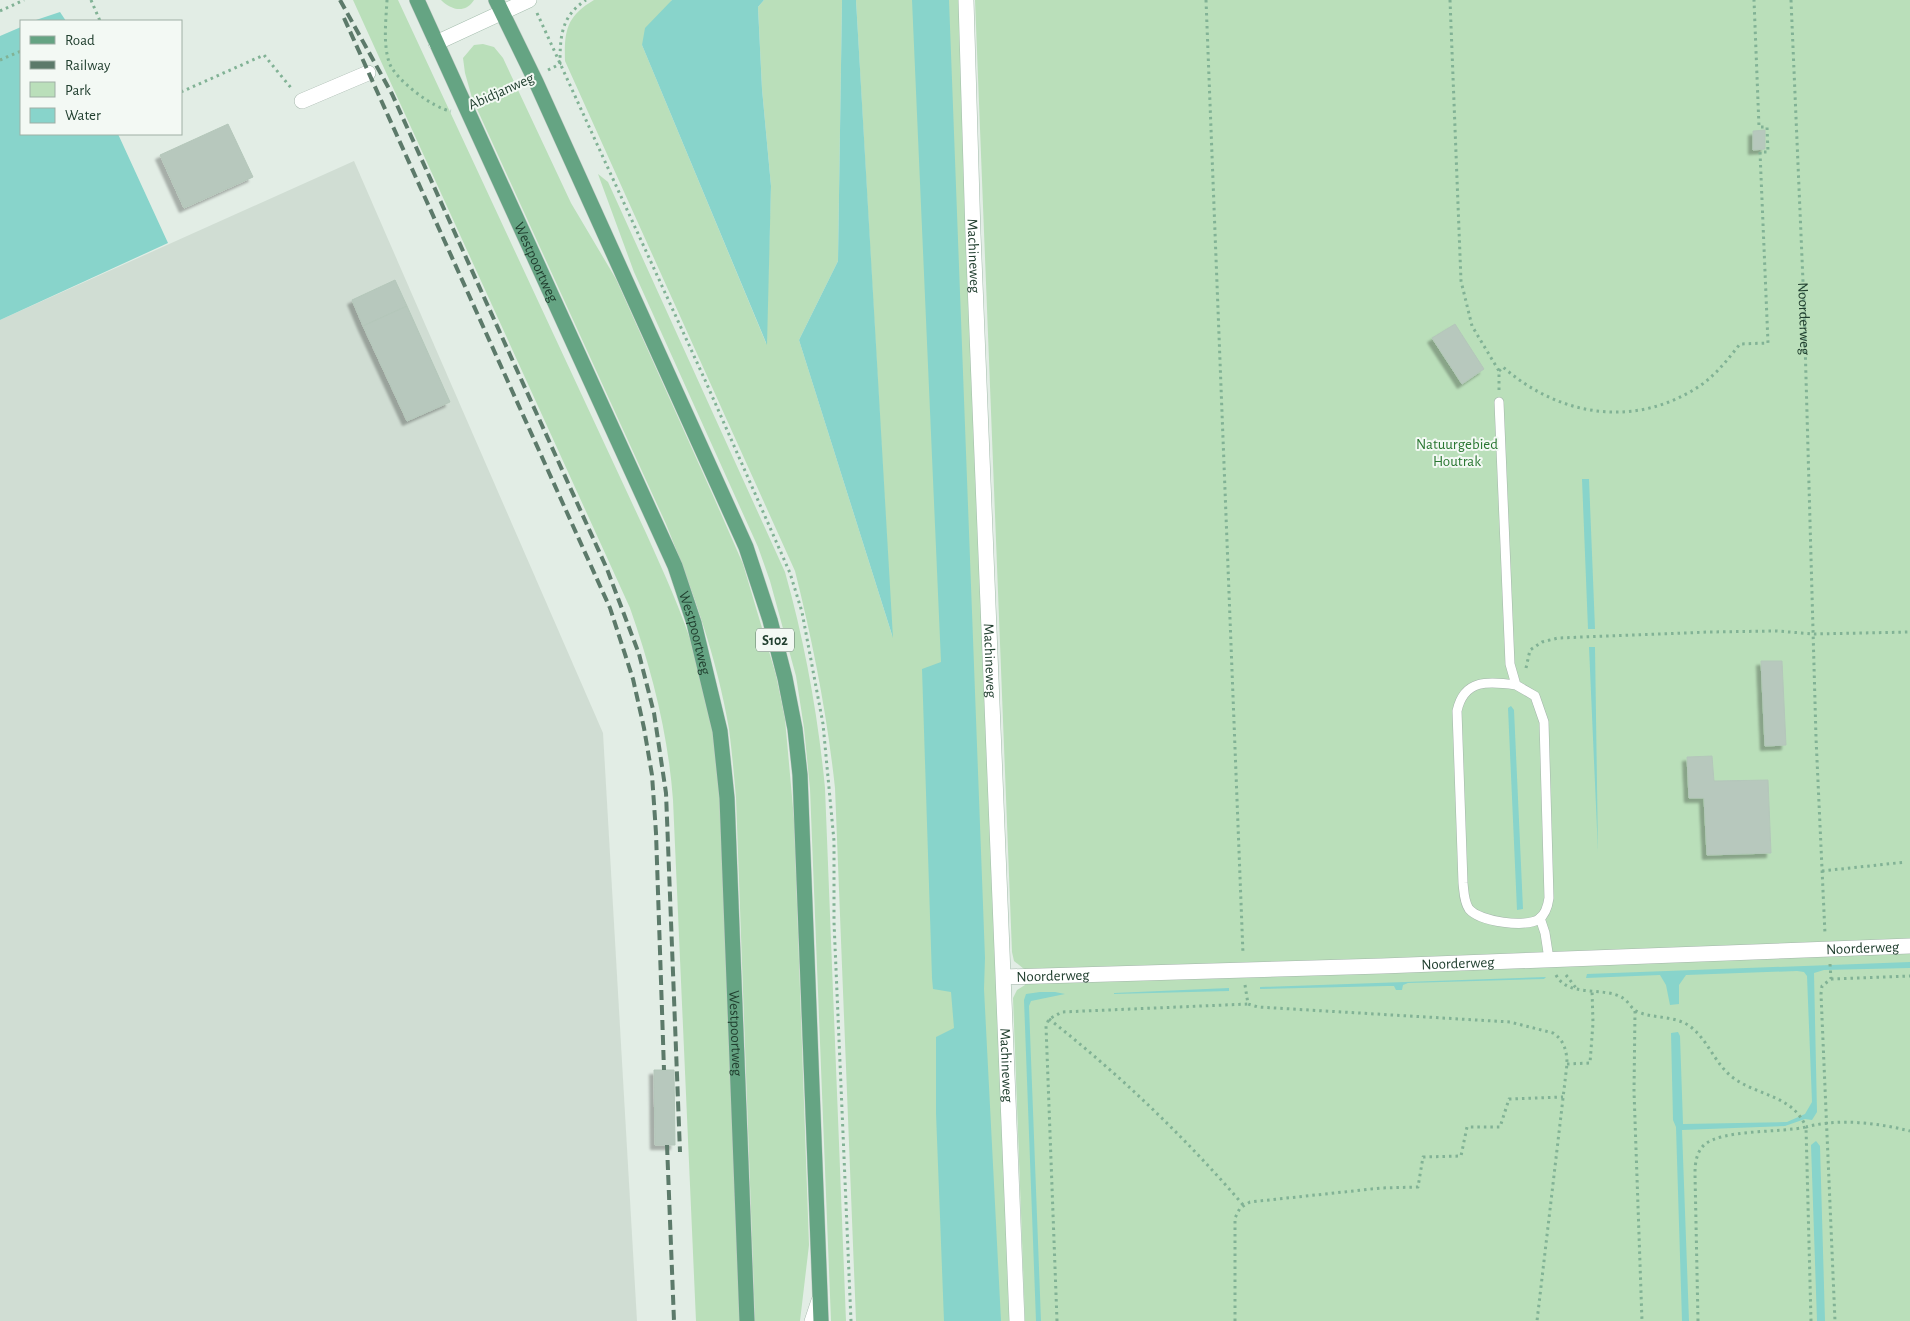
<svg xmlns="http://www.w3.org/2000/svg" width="1910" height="1321" viewBox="0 0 1910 1321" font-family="'Alegreya Sans',sans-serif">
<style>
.built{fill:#d0ddd3}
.green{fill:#badfba}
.water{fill:#88d4cb}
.building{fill:#b7c8bd;stroke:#b4c7ba;filter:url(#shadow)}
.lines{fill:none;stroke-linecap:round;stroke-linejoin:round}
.lane-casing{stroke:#a4b5ab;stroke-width:10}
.street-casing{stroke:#a4b5ab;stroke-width:16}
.secondary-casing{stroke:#a3bcac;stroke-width:16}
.primary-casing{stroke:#c1c9c5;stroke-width:16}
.path{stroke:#81b295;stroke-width:3;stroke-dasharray:2.5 4;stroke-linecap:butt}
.lane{stroke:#fff;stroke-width:9}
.street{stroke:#fff;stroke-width:15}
.secondary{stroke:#fff;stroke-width:15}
.primary{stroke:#65a483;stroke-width:15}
.rail{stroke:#5c7a6a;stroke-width:4;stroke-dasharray:10 5;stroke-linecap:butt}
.labels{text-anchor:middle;stroke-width:4;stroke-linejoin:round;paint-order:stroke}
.shield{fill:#f3f9f4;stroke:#60776a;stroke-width:1}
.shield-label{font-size:14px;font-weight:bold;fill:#213f2f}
.street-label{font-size:15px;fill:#213f2f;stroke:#f3f9f4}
.park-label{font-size:15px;fill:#2a7732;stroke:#f3f9f4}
</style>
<defs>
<filter id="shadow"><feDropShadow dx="-4.5" dy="4.5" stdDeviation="1" flood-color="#0004"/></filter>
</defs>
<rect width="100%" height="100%" fill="#e2ede5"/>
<path class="built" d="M354 161 603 733 637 1321H0V320Z"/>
<g class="green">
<path d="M353 0H398L646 533C664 573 682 612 695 654 707 690 713 729 719 767L740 1321H696L673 800C668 733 652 671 630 608Z"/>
<path d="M441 0H474C465 14 451 10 441 0Z"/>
<path d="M594 0H672L642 45 766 343 771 186 762 89 758 7 764 0H842L838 261 799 340 892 635 856 0H960L1011 1321H856L835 788C827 714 813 643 795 571L565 61C564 30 567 16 594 0Z"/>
<path d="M975 0H1910V1321H1025L1013 998 1017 990 1025 985 1024 969 1014 961 1012 952Z"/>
<path d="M483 44 494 47 503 58 571 203 616 279 715 500 743 564 776 675 785 719 794 819 809 1245 800 1321H755L736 798C734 775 732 752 729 729 717 658 693 591 666 524L472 98 465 73 463 58 474 45Z"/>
<path d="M598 174 608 182 785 572C805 643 818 715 825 788L846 1321H831L810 789 804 728 796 676 770 581 758 547 634 272Z"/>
</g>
<g class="water">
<path d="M672 0H764L758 7 762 89 771 186 767 345 642 45 645 28Z"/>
<path d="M842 0H856L893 638 799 340 838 261Z"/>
<path d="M912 0H949L985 958 984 989 1001 1321H944L936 1113V1037L954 1028 951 992 933 989 932 978 922 669 941 662Z"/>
<path d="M60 12 66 21H33Z"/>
<path d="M21 27V134H118L168 243 0 320V36Z"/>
<path d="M1582 479H1589L1595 629H1588Z"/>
<path d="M1589 647H1595L1598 852Z"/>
<path d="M1511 706 1514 710 1523 909 1517 910 1508 708Z"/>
<path d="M1910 962V968L1824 970 1814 973 1817 1112 1812 1120 1805 1119 1785 1126 1682 1130 1689 1321H1682L1676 1127 1673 1120 1671 1033 1678 1032 1680 1036 1683 1124 1787 1122 1805 1114 1812 1102 1807 976 1804 972 1797 971 1686 975 1679 985V1004L1670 1005 1666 985 1660 975 1586 978 1587 974Z"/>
<path d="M1546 977 1544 979 1408 983 1403 985 1402 990H1396L1394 986H1388L1260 989V987Z"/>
<path d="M1229 988V991L1114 994V993Z"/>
<path d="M1040 992H1055L1065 994 1031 1001 1029 1006 1041 1321H1036L1024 1000 1026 994Z"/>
<path d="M1816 1141 1820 1146 1825 1321H1817L1811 1145Z"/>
</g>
<g class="building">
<path d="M228 124 253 177 184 208 160 155Z"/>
<path d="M1765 130V149L1753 150V131Z"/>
<path d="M395 280 407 306 363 326 352 300Z"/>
<path d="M407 306 450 402 407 421 363 326Z"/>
<path d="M1455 324 1484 369 1462 384 1432 338Z"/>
<path d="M1761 661H1782L1786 745 1765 746Z"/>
<path d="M1712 756 1714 781 1768 780 1771 853 1707 855 1704 798H1689L1687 757Z"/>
<path d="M654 1070H674L675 1145H655Z"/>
</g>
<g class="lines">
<defs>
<g id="lane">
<path d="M1499 402 1510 664 1516 685 1535 696 1544 722 1549 898C1548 905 1546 914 1539 919 1526 928 1480 922 1469 909 1464 902 1464 892 1463 883L1457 711C1464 679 1488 681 1516 685"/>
<path d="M1540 918 1545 933 1549 959"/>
<path d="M809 1321 816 1300"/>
</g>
<g id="street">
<path d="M302 101 368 73"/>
<path id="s2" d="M1004 977 1382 966 1910 946"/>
</g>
<g id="secondary">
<path id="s3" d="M966 0 973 234 1017 1321"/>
<path d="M436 43 529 0"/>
</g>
<g id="primary">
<path id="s4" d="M417 0 675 566 694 623 720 731 727 798 747 1321"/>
<path d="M496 0 536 82 746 547 770 620 785 678 795 729 800 775 821 1321"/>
</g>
</defs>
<use href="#lane" class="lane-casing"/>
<use href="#street" class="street-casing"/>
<use href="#secondary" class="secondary-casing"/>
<use href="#primary" class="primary-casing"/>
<g class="path">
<path d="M91 0 100 21"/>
<path d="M387 0C386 20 383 43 389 62 394 79 434 109 451 111"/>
<path d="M1206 0 1243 954"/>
<path d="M1450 0 1461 281 1472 326 1499 371V391"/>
<path id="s1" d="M1791 0 1804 305 1816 738 1825 934"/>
<path d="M0 11 24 0"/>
<path d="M537 13 705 380 790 573 802 612 823 724 834 841V922L851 1321"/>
<path d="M0 60 21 51"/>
<path d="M548 70 560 64C560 37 561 16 586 0"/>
<path d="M181 92 264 55 292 89"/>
<path d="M480 100 520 82"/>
<path d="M1499 371 1503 367C1561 418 1639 429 1704 383 1718 372 1729 358 1740 344L1768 343 1760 152H1768L1767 127H1759L1754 0"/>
<path d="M1526 668 1530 650 1542 642 1558 638 1709 632 1777 631 1814 634 1910 632"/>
<path d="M1822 871 1906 862"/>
<path d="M1830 964 1831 979 1822 986 1821 994 1835 1321"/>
<path d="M1556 975C1568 998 1604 986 1623 998 1628 1001 1631 1008 1636 1011 1652 1019 1672 1015 1688 1025 1708 1038 1715 1066 1735 1079 1761 1097 1792 1095 1806 1127 1840 1118 1877 1123 1910 1131"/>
<path d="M1566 975 1576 988"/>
<path d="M1831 979 1910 976"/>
<path d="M1245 985 1248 1004 1258 1007 1510 1022 1553 1033C1564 1040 1567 1051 1567 1064L1537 1321"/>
<path d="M1635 1011 1634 1091 1642 1321"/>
<path d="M1049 1019C1119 1074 1186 1138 1244 1206"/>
<path d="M1567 1064 1590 1063 1593 1023 1592 990"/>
<path d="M1057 1321 1046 1026 1049 1019 1062 1012 1248 1004"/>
<path d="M1235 1321V1218L1240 1208 1250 1202 1381 1188 1418 1187 1423 1157 1461 1156 1467 1127H1500L1509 1099 1563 1097"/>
<path d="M1698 1321 1695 1174C1695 1164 1696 1153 1704 1145 1722 1129 1780 1133 1806 1127L1811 1321"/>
</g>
<use href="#lane" class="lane"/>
<use href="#street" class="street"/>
<use href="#secondary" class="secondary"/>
<use href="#primary" class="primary"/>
<g class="rail">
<path d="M340 0 392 94 607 569 639 654 654 713 666 793 680 1152"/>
<path d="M344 18 610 608 633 679 644 728 652 775 656 833 664 1070"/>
<path d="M667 1145 674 1321"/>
</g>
</g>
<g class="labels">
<rect class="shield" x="756" y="628.5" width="38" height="23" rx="4"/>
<g class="shield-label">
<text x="775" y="645">S102</text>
</g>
<g class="street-label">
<text transform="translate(501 91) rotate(-24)" y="5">Abidjanweg</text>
<text dy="5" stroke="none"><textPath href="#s3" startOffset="256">Machineweg</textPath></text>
<text dy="5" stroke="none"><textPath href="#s4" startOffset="288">Westpoortweg</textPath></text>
<text dy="5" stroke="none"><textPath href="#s1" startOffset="319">Noorderweg</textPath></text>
<text dy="5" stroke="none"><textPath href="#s4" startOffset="692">Westpoortweg</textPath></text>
<text dy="5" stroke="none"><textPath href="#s3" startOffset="661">Machineweg</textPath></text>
<text dy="5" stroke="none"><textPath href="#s2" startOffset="859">Noorderweg</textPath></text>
<text dy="5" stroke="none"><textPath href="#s2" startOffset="454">Noorderweg</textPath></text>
<text dy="5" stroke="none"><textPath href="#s2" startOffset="49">Noorderweg</textPath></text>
<text dy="5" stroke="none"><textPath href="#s4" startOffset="1096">Westpoortweg</textPath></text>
<text dy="5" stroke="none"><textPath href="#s3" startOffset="1066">Machineweg</textPath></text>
</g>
<g class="park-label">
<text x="1457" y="449">Natuurgebied<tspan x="1457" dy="17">Houtrak</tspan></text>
</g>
</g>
<rect x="20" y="20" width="162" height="115" fill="#f3f9f4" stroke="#9fafa5"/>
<rect x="30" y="36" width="25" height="8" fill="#65a483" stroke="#9fafa5"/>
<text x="65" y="45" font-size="15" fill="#213f2f">Road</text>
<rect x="30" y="61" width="25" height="8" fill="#5c7a6a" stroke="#9fafa5"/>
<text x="65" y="70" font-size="15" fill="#213f2f">Railway</text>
<rect x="30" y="82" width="25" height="15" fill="#badfba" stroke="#9fafa5"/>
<text x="65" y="95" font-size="15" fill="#213f2f">Park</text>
<rect x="30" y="108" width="25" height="15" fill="#88d4cb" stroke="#9fafa5"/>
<text x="65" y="120" font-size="15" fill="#213f2f">Water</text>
</svg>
